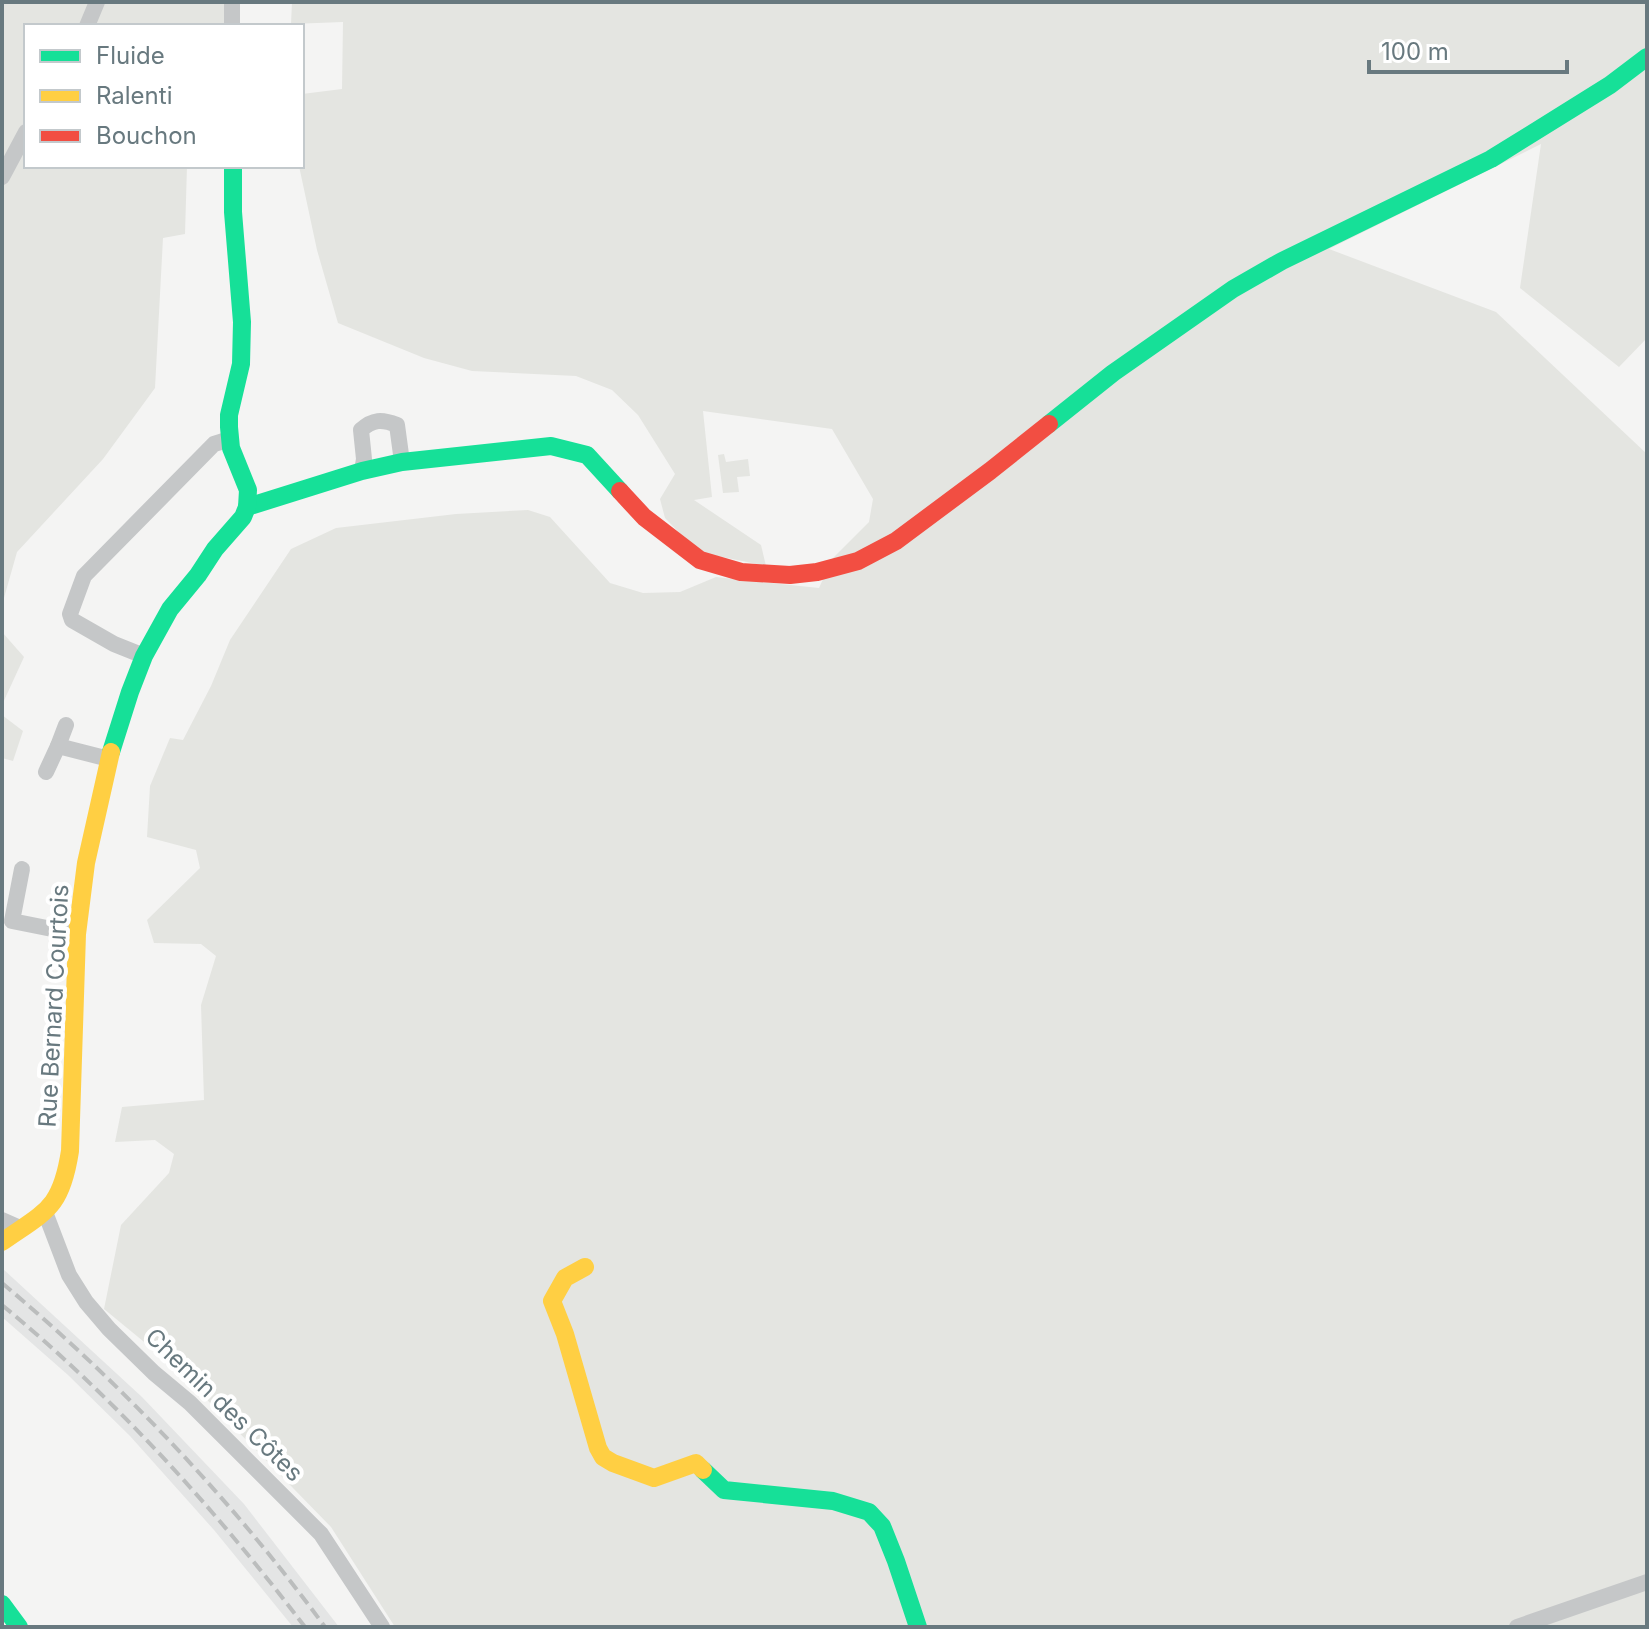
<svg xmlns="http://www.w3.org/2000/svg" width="1649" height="1629" viewBox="0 0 1649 1629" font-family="Inter,sans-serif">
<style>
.built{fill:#e4e5e5}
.green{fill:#e4e5e1}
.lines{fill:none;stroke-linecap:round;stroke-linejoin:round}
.street{stroke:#c5c7c8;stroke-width:16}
.fast{stroke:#16e098;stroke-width:18}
.slow{stroke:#ffcf43;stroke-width:18}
.jam{stroke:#f24e42;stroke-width:18}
.rail{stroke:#bbbdbd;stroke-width:4;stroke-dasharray:12 6;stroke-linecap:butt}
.labels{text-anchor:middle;stroke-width:8;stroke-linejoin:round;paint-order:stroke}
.street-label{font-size:24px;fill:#68797f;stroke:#fff}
</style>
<rect width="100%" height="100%" fill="#f4f4f3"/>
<path class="built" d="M2 1268 142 1397 244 1504 339 1627H293L214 1530 130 1436 68 1375 2 1317Z"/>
<g class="green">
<path d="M2 2H226V26H26V166H187L185 234 163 238 155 388 103 459 17 552 2 605Z"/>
<path d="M292 2H1647V338L1619 367 1520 288 1541 144 1329 249 1496 312 1647 454V1627H395L331 1527 177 1369 104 1309 121 1225 169 1173 174 1154 155 1140 115 1142 122 1107 204 1100 201 1005 216 956 201 944 154 943 147 920 200 868 196 850 147 837 150 786 170 738 183 740 211 686 230 640 291 549 336 528 456 514 528 510 550 517 610 583 643 593 680 592 716 577 819 588 832 559 869 522 873 499 832 429 703 411 712 497 694 500 761 545 766 566 698 552 665 518 660 499 675 474 638 415 612 390 576 376 472 371 424 358 338 323 317 250 299 166H302V94L342 89 343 22 291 24Z"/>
<path d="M724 454 726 462 748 459 750 476 737 477 739 492 723 493 718 455Z"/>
<path d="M2 632 24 657 2 705Z"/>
<path d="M2 715 23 731 13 761 2 758Z"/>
</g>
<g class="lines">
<g class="street">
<path d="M232 2V26"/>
<path d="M87 26 97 2"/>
<path d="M2 177 26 132"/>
<path d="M362 471 364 459 361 430C373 419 382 419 397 425L402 462"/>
<path d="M144 656 114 644 72 620 70 614 84 576 214 444 230 439"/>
<path d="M66 725 58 746 109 759"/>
<path d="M46 772 58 746"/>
<path d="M22 869 12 921 77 934"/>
<path d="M45 1212 69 1275 86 1302 109 1329 154 1373 190 1403 321 1534 382 1627"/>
<path d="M2 1220 20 1228"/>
<path d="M1517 1627 1647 1582"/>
</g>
<g class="fast">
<path d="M1049 424 1113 373 1233 289 1282 261 1491 159 1610 85 1647 57"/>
<path d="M247 507 362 471 402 462 551 446 587 455 620 491"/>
<path d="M111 752 130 692 144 656 170 609 198 575 215 549 243 517 247 507 248 490 231 448 229 427V415L241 364 242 322 233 212V166"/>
<path d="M703 1470 724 1490 833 1501 869 1512 882 1526 896 1561 918 1627"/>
<path d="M2 1604 19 1627"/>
</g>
<g class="slow">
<path d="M2 1242C46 1211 61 1209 70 1151L77 934 86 863 111 752"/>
<path d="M585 1267 565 1278 552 1301 565 1334 598 1448 603 1457 613 1463 654 1478 696 1463 703 1470"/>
</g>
<path class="jam" d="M620 491 644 517 700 560 741 572 790 575 817 572 858 561 896 541 990 471 1049 424"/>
<g class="rail">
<path d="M2 1283C122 1384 232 1500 325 1627"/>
<path d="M2 1305C115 1398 216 1510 305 1627"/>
</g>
</g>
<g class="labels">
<g class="street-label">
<text transform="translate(54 1006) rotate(-87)" y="8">Rue Bernard Courtois</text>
<text transform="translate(224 1405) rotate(44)" y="8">Chemin des Côtes</text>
</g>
</g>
<rect width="1649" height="1629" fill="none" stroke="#68797f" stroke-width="8"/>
<rect x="24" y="24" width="280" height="144" fill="#ffffff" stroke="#c3c9cc" stroke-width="2"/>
<rect x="40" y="50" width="40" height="12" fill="#16e098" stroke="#c3c9cc" stroke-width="2"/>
<text x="96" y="64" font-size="24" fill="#68797f">Fluide</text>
<rect x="40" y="90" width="40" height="12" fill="#ffcf43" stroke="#c3c9cc" stroke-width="2"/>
<text x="96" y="104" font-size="24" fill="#68797f">Ralenti</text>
<rect x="40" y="130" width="40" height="12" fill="#f24e42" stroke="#c3c9cc" stroke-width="2"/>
<text x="96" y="144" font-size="24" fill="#68797f">Bouchon</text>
<path d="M1369 60v12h198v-12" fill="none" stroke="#68797f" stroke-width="4"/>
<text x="1381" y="60" font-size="24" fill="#68797f" stroke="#ffffff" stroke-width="6" paint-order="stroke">100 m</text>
</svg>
